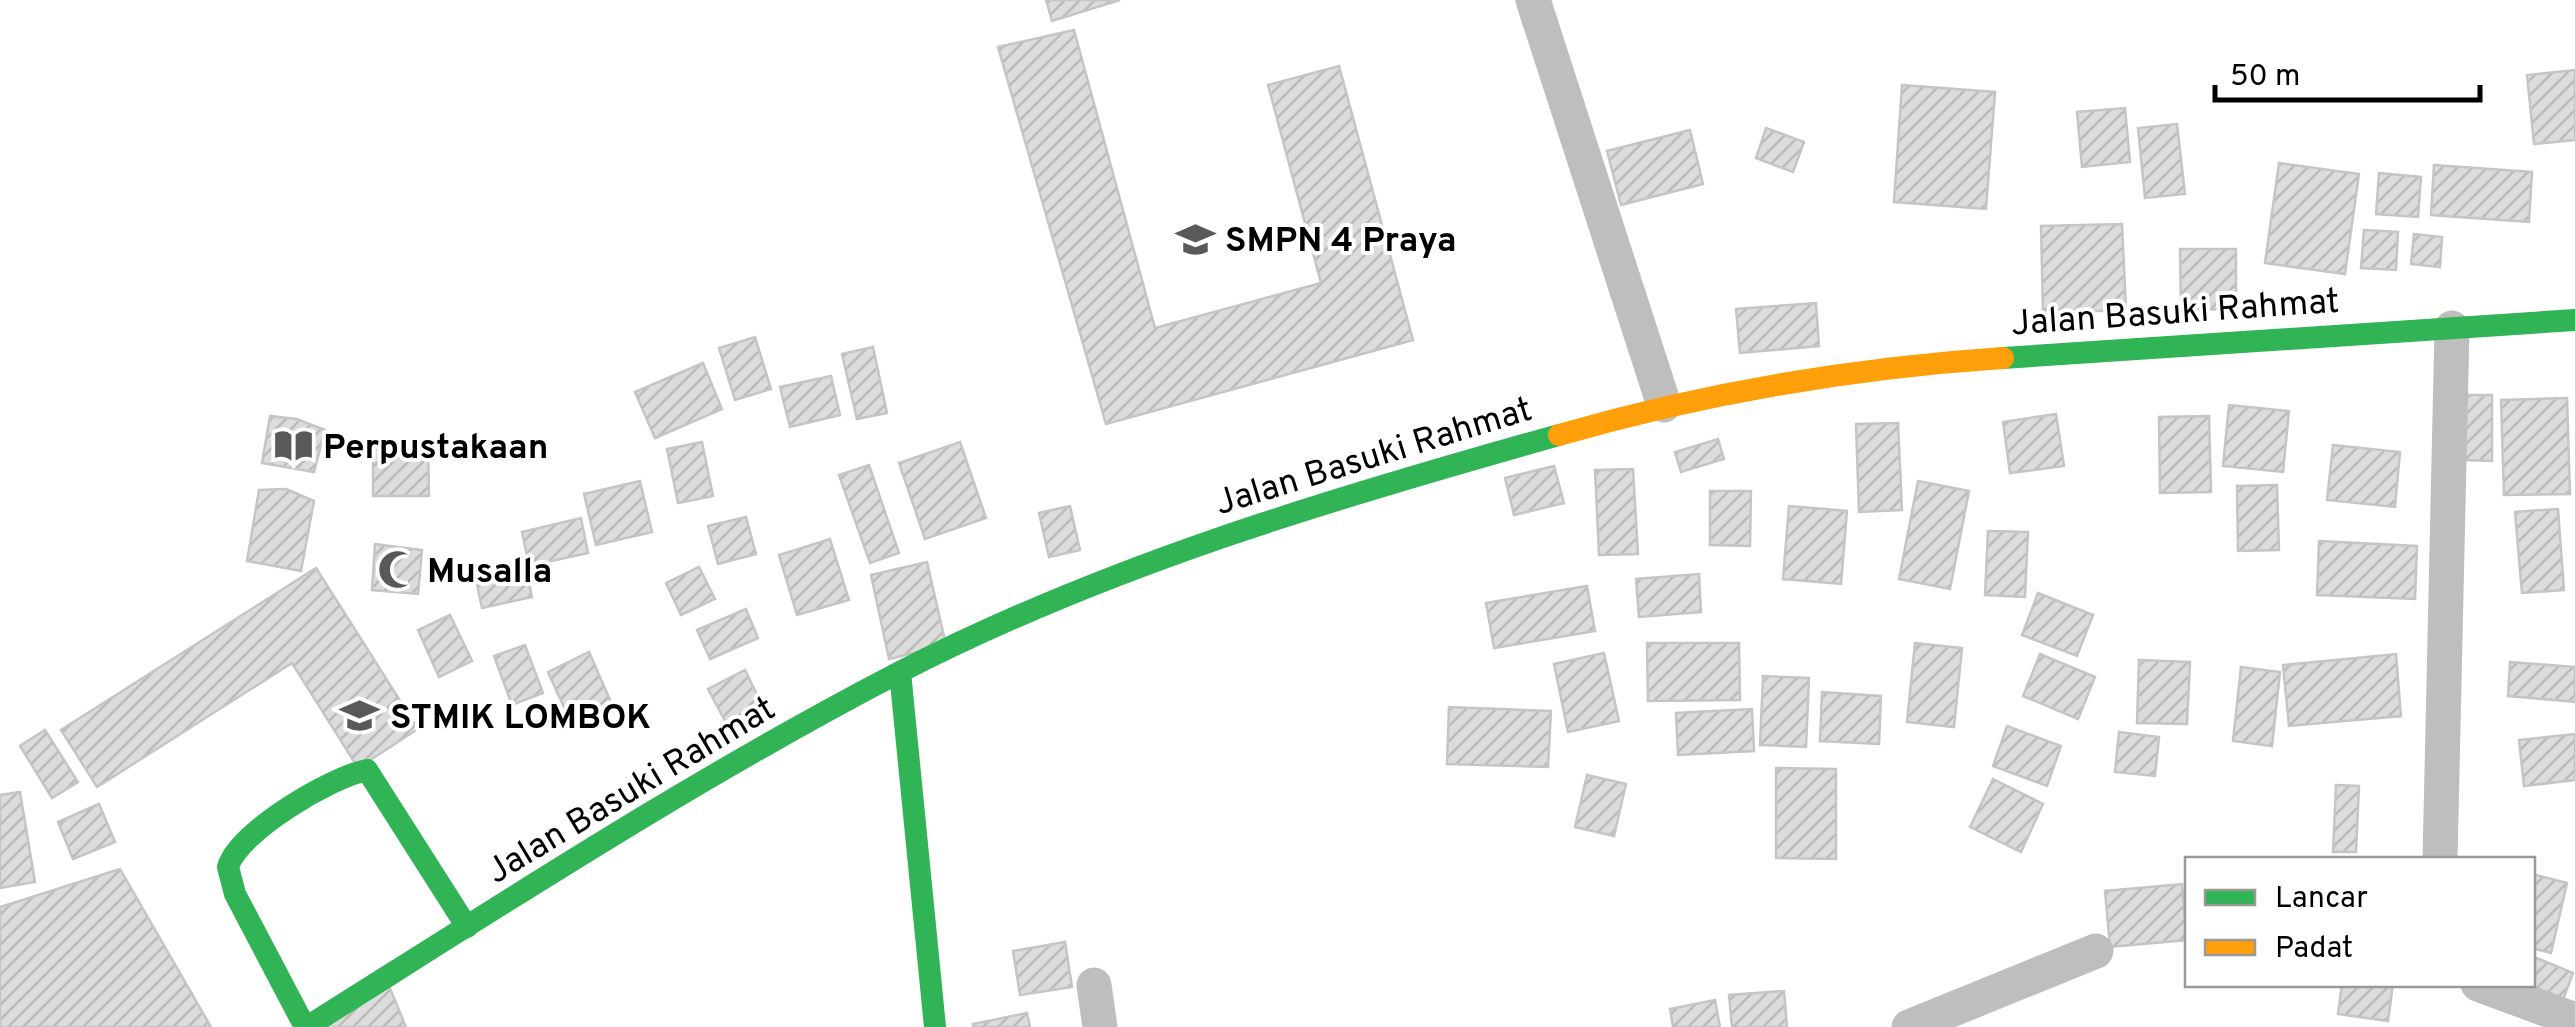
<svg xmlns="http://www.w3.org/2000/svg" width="2575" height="1027" viewBox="0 0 2575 1027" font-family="Overpass,sans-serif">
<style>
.building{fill:url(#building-hatch);stroke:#c5c5c5;stroke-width:2.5}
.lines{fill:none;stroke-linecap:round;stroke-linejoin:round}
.street{stroke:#bebebe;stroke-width:35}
.fast{stroke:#30b455;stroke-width:22}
.slow{stroke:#ff9f0a;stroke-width:22}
.labels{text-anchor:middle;stroke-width:8;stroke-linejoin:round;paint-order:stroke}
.poi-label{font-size:35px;font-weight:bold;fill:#000;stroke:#fff;text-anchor:start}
.street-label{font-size:35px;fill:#000;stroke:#fff}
</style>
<defs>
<pattern id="building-hatch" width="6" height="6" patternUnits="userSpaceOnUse" patternTransform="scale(2.5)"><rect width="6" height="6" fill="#dcdcdc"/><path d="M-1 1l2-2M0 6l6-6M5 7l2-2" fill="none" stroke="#bbb"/></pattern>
</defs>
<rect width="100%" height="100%" fill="#fff"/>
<g class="building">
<path d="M1046 0H1120L1052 21Z"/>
<path d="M1074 30 1155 328 1321 283 1268 85 1339 66 1413 340 1106 424 998 47Z"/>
<path d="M2575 70V140L2534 144 2527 75Z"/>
<path d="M1902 85 1995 92 1986 209 1894 202Z"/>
<path d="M2125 108 2130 162 2082 167 2077 112Z"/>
<path d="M2177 124 2185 194 2145 198 2138 128Z"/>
<path d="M1766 128 1804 142 1793 172 1756 158Z"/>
<path d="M1690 130 1703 184 1621 205 1607 151Z"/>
<path d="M2279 163 2359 174 2345 274 2265 263Z"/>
<path d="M2434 165 2532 172 2529 222 2431 215Z"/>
<path d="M2379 173 2421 177 2418 217 2376 214Z"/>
<path d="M2122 224 2126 310 2043 313 2041 226Z"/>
<path d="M2364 230 2398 232 2396 270 2361 268Z"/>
<path d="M2414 234 2442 237 2440 267 2411 264Z"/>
<path d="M2180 249H2236V309L2181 310Z"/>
<path d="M1816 303 1819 346 1740 353 1736 309Z"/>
<path d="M755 337 771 389 735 400 719 348Z"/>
<path d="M873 347 887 413 857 419 842 354Z"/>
<path d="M703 363 722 409 655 438 635 392Z"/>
<path d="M831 376 840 415 790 427 780 387Z"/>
<path d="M2464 395H2492V461L2463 460Z"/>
<path d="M2567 398 2570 494 2504 495 2501 400Z"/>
<path d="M2229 405 2289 411 2283 472 2223 466Z"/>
<path d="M2056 414 2064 466 2010 473 2003 422Z"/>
<path d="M270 416 297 419 325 430 314 472 262 463Z"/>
<path d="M2209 416 2211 492 2160 493 2159 417Z"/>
<path d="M1898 423 1902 510 1859 512 1856 424Z"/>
<path d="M1718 439 1724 459 1681 472 1675 452Z"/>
<path d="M373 442H428L429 496H373Z"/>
<path d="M702 442 713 496 678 503 667 449Z"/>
<path d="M960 442 986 518 925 539 899 463Z"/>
<path d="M2333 445 2400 452 2395 507 2327 500Z"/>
<path d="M869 465 899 553 870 563 839 475Z"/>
<path d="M1554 466 1564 503 1514 515 1505 478Z"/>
<path d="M1633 469 1638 554 1599 555 1595 470Z"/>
<path d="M640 481 652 532 596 545 584 494Z"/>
<path d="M1918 481 1969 491 1950 589 1899 579Z"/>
<path d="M2277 485 2279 550 2238 551 2237 486Z"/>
<path d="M286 489 314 501 301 571 247 561 259 490Z"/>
<path d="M1710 491H1751L1750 546 1710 545Z"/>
<path d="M1070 506 1080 550 1049 557 1039 513Z"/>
<path d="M1789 506 1847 511 1841 584 1783 579Z"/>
<path d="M2558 509 2564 590 2522 593 2515 512Z"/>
<path d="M746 517 756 554 718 564 708 526Z"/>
<path d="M581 518 588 553 529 566 522 532Z"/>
<path d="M1988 531 2028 532 2025 597 1985 595Z"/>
<path d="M830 539 849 600 797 615 779 555Z"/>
<path d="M2319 541 2417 546 2415 599 2317 595Z"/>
<path d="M375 544 422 550 418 594 372 590Z"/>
<path d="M927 562 946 645 889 659 871 575Z"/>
<path d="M525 563 532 597 482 608 475 575Z"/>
<path d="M699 567 715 599 681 615 666 583Z"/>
<path d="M316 568 418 729 358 768 292 663 97 787 61 730Z"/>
<path d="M1699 574 1701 612 1639 617 1636 579Z"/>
<path d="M1587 586 1595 631 1494 648 1486 603Z"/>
<path d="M2038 593 2093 615 2077 656 2022 635Z"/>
<path d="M746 609 758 638 710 659 697 630Z"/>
<path d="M450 615 472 661 439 677 418 630Z"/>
<path d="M1647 643H1739L1740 700 1648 701Z"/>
<path d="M1915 643 1962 648 1954 727 1907 722Z"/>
<path d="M525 645 543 693 512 705 494 656Z"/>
<path d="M589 652 615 711 574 729 548 672Z"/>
<path d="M1604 653 1619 721 1568 732 1554 664Z"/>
<path d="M2040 654 2095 677 2078 719 2023 696Z"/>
<path d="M2396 654 2401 716 2289 726 2283 665Z"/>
<path d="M2139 660 2190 662 2187 724 2137 723Z"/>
<path d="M2510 662 2575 667V702L2508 696Z"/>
<path d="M2241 667 2280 672 2272 746 2233 741Z"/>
<path d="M745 670 766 713 730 730 708 689Z"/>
<path d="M1763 676 1809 678 1806 747 1760 745Z"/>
<path d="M1822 692 1881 696 1879 744 1820 741Z"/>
<path d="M1449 707 1551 711 1548 767 1447 764Z"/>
<path d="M1752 709 1754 751 1678 755 1676 713Z"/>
<path d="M2007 726 2061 746 2047 786 1993 766Z"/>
<path d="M45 730 78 782 52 798 20 746Z"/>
<path d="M2119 732 2159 737 2155 776 2115 772Z"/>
<path d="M2575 734V780L2524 786 2519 740Z"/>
<path d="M1776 768 1836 769V859L1776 858Z"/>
<path d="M1587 775 1626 784 1614 836 1575 827Z"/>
<path d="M1993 779 2043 804 2021 852 1970 827Z"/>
<path d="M2336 785 2359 786 2356 852H2333Z"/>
<path d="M20 792 35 882 0 888V795Z"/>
<path d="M99 804 115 842 73 859 58 822Z"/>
<path d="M120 869 211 1027H0V907Z"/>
<path d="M2532 874 2567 883 2551 953 2532 948Z"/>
<path d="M2182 884 2187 940 2110 947 2105 891Z"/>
<path d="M1065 942 1072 987 1020 995 1013 951Z"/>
<path d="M2532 956 2573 973 2559 1011 2518 984H2532Z"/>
<path d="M387 981 406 1027H316Z"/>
<path d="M2342 984H2393L2388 1021 2338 1014Z"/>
<path d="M1784 991 1787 1027H1732L1729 995Z"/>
<path d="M1715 1000 1720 1027H1673L1670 1009Z"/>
<path d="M1027 1013 1030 1027H973V1024Z"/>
</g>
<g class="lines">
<g class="street">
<path d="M1533 0 1664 405"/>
<path d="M2440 860 2452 328"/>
<path d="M2478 984 2575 1020"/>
<path d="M1094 985 1100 1027"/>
<path d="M1909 1027 2096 951"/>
</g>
<g class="fast">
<path d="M2003 358 2575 320"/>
<path d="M900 672 935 1027"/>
<path d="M305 1027 235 894 228 867C238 832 331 777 367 770L467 927"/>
<path d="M307 1027C501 905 694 779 898 673 1107 565 1334 498 1559 435"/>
</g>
<path class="slow" d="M1559 435C1705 393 1852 368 2003 358"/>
</g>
<defs>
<symbol id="school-bare" viewBox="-9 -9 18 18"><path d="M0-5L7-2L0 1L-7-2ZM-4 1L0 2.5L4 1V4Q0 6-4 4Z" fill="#595959" stroke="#fff" stroke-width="2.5" paint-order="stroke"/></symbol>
<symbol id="library-bare" viewBox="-9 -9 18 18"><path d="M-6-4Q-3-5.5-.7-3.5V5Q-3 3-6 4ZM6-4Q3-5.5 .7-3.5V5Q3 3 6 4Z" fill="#595959" stroke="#fff" stroke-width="2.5" paint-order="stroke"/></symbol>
<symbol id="mosque-bare" viewBox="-9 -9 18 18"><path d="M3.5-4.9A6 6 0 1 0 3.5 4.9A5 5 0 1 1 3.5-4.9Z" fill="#595959" stroke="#fff" stroke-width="2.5" paint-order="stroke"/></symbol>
<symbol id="university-bare" viewBox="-9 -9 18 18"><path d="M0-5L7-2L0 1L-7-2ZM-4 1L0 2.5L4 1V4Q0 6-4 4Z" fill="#595959" stroke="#fff" stroke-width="2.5" paint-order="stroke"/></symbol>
</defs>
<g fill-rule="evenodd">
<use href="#school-bare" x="1168" y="212" width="55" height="55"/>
<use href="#library-bare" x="266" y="418" width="55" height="55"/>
<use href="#mosque-bare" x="370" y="542" width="55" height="55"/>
<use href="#university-bare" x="332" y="688" width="55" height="55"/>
</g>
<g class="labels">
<g class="poi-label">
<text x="1225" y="251">SMPN 4 Praya</text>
<text x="323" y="458">Perpustakaan</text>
<text x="427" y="582">Musalla</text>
<text x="390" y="728">STMIK LOMBOK</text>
</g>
<g class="street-label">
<text transform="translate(2175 311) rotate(-4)" y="12">Jalan Basuki Rahmat</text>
<text transform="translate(1373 455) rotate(-17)" y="12">Jalan Basuki Rahmat</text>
<text transform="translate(630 789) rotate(-31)" y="12">Jalan Basuki Rahmat</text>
</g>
</g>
<rect x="2185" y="857" width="350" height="130" fill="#ffffff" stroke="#999999" stroke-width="2.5"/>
<rect x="2205" y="890" width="50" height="15" fill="#30b455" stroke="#999999" stroke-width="2.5"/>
<text x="2275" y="907" font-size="30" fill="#000000">Lancar</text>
<rect x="2205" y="940" width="50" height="15" fill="#ff9f0a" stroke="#999999" stroke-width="2.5"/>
<text x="2275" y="957" font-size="30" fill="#000000">Padat</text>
<path d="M2215 85v15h265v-15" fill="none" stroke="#000000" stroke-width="5"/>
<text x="2230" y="85" font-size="30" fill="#000000" stroke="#ffffff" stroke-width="8" paint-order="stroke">50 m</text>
</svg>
